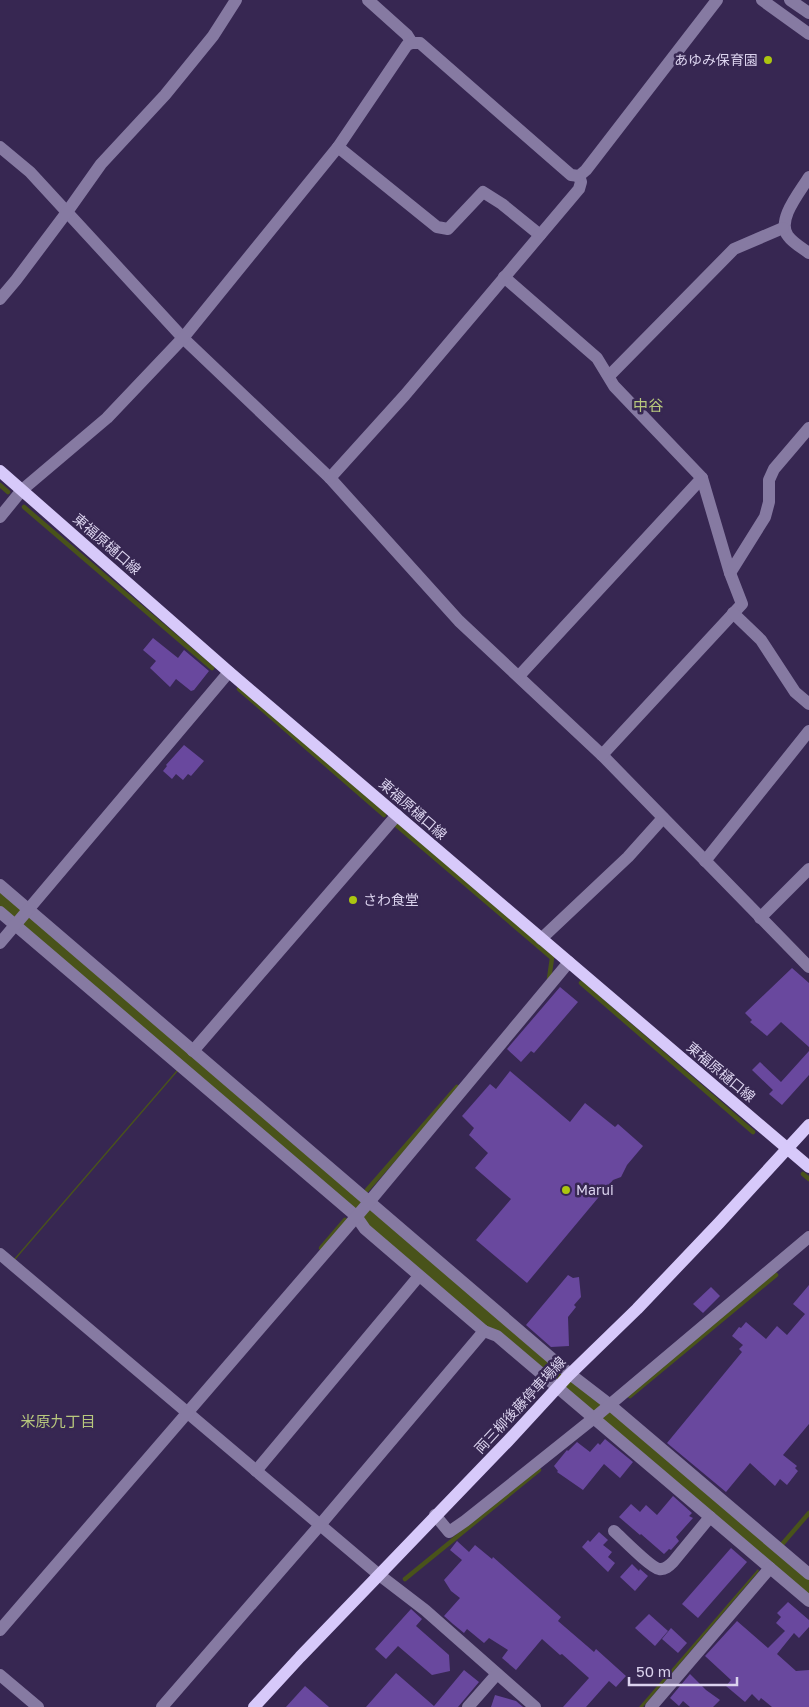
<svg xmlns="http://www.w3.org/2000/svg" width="809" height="1707" viewBox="0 0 809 1707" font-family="'Golos Text','Noto Sans JP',sans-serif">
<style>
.water{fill:#49531a}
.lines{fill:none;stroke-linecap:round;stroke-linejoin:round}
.stream{stroke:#49531a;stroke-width:4.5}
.river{stroke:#49531a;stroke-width:26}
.building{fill:#69489e}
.minor{stroke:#867aa2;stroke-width:12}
.major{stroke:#d7c9fa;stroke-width:12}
.poi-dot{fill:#acc610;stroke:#372752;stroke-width:2}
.labels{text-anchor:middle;stroke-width:5;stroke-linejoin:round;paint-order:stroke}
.poi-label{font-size:14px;fill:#dbd3ee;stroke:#372752;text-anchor:start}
.street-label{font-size:14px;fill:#dbd3ee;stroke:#372752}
.neighbourhood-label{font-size:15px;fill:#b8c87d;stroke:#372752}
</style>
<rect width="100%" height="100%" fill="#372752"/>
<g class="water">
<path d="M177 1070 178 1071 15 1260 14 1259Z"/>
<path d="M758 1569 759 1571 643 1707H639Z"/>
</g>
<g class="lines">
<g class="stream">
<path d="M0 485 8 492"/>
<path d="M24 507 212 668"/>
<path d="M239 689 384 815"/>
<path d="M395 824 552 958 549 979"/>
<path d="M581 983 753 1132"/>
<path d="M803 1174 809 1179"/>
<path d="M367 1190 457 1087"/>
<path d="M321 1248 345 1220"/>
<path d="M630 1396 776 1275"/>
<path d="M772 1556 809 1513"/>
<path d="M405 1579 539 1470"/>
</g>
<path class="river" d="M0 900 809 1589"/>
</g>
<g class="building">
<path d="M153 638 178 658 184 650 209 671 194 690 191 691 176 679 170 687 150 668 156 661 143 650Z"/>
<path d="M184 745 204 761 191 776 188 774 183 780 176 774 172 779 163 771 167 766 166 765Z"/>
<path d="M792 968 809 983V1047L781 1022 767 1036 750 1022 752 1020 745 1013Z"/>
<path d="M560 987 578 1002 534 1053 531 1051 521 1062 507 1049Z"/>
<path d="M809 1051V1075L782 1105 769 1094 773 1090 752 1070 760 1062 781 1082Z"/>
<path d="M510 1071 570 1122 585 1103 615 1127 618 1124 643 1146 627 1165 621 1177 613 1180 527 1283 476 1240 511 1199 475 1168 488 1153 469 1135 474 1128 462 1116 490 1084 496 1089Z"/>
<path d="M568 1275 573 1278 579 1277 581 1297 574 1305 576 1307 568 1317 569 1346 551 1347 526 1325Z"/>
<path d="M809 1285V1424L783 1455 797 1466 795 1468 798 1471 787 1485 780 1479 775 1486 750 1463 726 1492 667 1443 742 1352 739 1349 743 1345 732 1336 739 1327 741 1328 746 1322 766 1339 777 1326 787 1335 805 1314 793 1304Z"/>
<path d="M711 1287 720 1296 703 1313 693 1304Z"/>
<path d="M605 1439 633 1462 620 1478 604 1464 583 1490 557 1472 558 1471 554 1466 567 1450 568 1451 577 1442 590 1452 598 1443 600 1445Z"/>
<path d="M673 1496 692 1513 689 1516 693 1518 676 1537 679 1541 671 1550 669 1549 664 1554 641 1534 640 1535 619 1517 631 1504 640 1512 646 1505 657 1515Z"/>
<path d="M599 1532 608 1540 603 1545 612 1552 608 1557 615 1563 608 1572 582 1547 588 1540 590 1542Z"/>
<path d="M457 1541 469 1552 475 1545 492 1559 493 1557 561 1617 558 1621 594 1652 596 1649 626 1676 616 1687 609 1681 586 1707H563L589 1678 562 1654 560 1655 542 1639 516 1670 502 1658 508 1650 489 1638 484 1643 467 1629 464 1633 453 1624 444 1616 460 1598 451 1591 444 1580 462 1560 450 1550Z"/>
<path d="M731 1548 747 1562 698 1618 682 1604Z"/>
<path d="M632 1564 639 1571 640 1569 648 1576 635 1591 620 1577Z"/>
<path d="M788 1602 809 1620V1627L799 1638 794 1633 777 1654 796 1671 809 1670V1707H772L761 1698 759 1701 752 1694 745 1702 726 1686 731 1680 705 1656 737 1621 768 1648 785 1631 776 1623 781 1617 777 1613Z"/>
<path d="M411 1609 422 1619 416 1626 449 1655 450 1671 432 1675 398 1646 386 1659 375 1649Z"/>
<path d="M649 1614 668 1631 655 1646 635 1628Z"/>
<path d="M671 1628 687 1643 678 1653 662 1639Z"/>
<path d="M464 1670 479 1682 458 1707H366L396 1673 434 1706Z"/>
<path d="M690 1674 706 1690 720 1700 713 1707H690L683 1701 679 1706 670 1698Z"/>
<path d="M305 1686 329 1707H286Z"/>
<path d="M495 1695 516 1701 523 1707H491Z"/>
</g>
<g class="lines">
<g class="minor">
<path d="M368 0 407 35 412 43"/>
<path d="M762 0 809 34"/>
<path d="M790 0 809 13"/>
<path d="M0 147 30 172 183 338 330 478 459 621 602 755 809 967"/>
<path d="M338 147 437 227 448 229 483 192 502 204 540 235"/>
<path d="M809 177C800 192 776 220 788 236 793 243 802 248 809 253"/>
<path d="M504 277 597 358 614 386 702 478 730 573 742 604 602 755"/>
<path d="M0 299 16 280 67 212 101 164 165 95 213 36 236 0"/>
<path d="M609 376 734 249 783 228"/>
<path d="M330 478 405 395 579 189 581 182 579 176"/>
<path d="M0 517 22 490 107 418 183 338 338 147 407 45 412 43H420L571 175 579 176 586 170 717 0"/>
<path d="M730 573 765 517 769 502V480L774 469 809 428"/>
<path d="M733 613 761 640 795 692 809 704"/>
<path d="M519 676 702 478"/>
<path d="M705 861 809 731"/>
<path d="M0 885 570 1374 609 1404 809 1574"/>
<path d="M0 912 356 1216 365 1229 484 1331 497 1336 809 1601"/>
<path d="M760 918 809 869"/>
<path d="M541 939 628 857 663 818"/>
<path d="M0 943 229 672"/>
<path d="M193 1051 397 815"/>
<path d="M0 1254 378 1574 425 1610 535 1707"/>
<path d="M256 1471 419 1276"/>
<path d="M435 1515 449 1532 465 1521 594 1418 809 1237"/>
<path d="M614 1531C623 1539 650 1567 659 1569 665 1570 669 1566 673 1562L710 1517"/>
<path d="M0 1630 369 1202 569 962"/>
<path d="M0 1675 38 1707"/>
<path d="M162 1707 320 1525 484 1331"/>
<path d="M468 1707 497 1674"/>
<path d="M651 1707 770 1568"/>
</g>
<g class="major">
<path d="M0 471 229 672 809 1167"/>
<path d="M254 1707 300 1657 508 1441 568 1376 637 1309 719 1223 809 1125"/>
</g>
</g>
<g class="poi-dot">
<circle cx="768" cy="60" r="5"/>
<circle cx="353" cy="900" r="5"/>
<circle cx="566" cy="1190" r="5"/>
</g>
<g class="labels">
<g class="poi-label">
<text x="758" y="65" text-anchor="end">あゆみ保育園</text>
<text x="363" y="905">さわ食堂</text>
<text x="576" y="1195">Marui</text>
</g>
<g class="street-label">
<text transform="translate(107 544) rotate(41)" y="5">東福原樋口線</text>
<text transform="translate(413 809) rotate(41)" y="5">東福原樋口線</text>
<text transform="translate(721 1072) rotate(40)" y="5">東福原樋口線</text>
<text transform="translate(520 1405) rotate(-47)" y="5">両三柳後藤停車場線</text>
</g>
<g class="neighbourhood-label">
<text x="648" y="411">中谷</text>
<text x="58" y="1427">米原九丁目</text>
</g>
</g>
<path d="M629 1677v8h108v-8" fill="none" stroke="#dbd3ee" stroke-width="2.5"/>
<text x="636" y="1677" font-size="15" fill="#dbd3ee" stroke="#372752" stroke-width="4" paint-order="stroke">50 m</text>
</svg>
